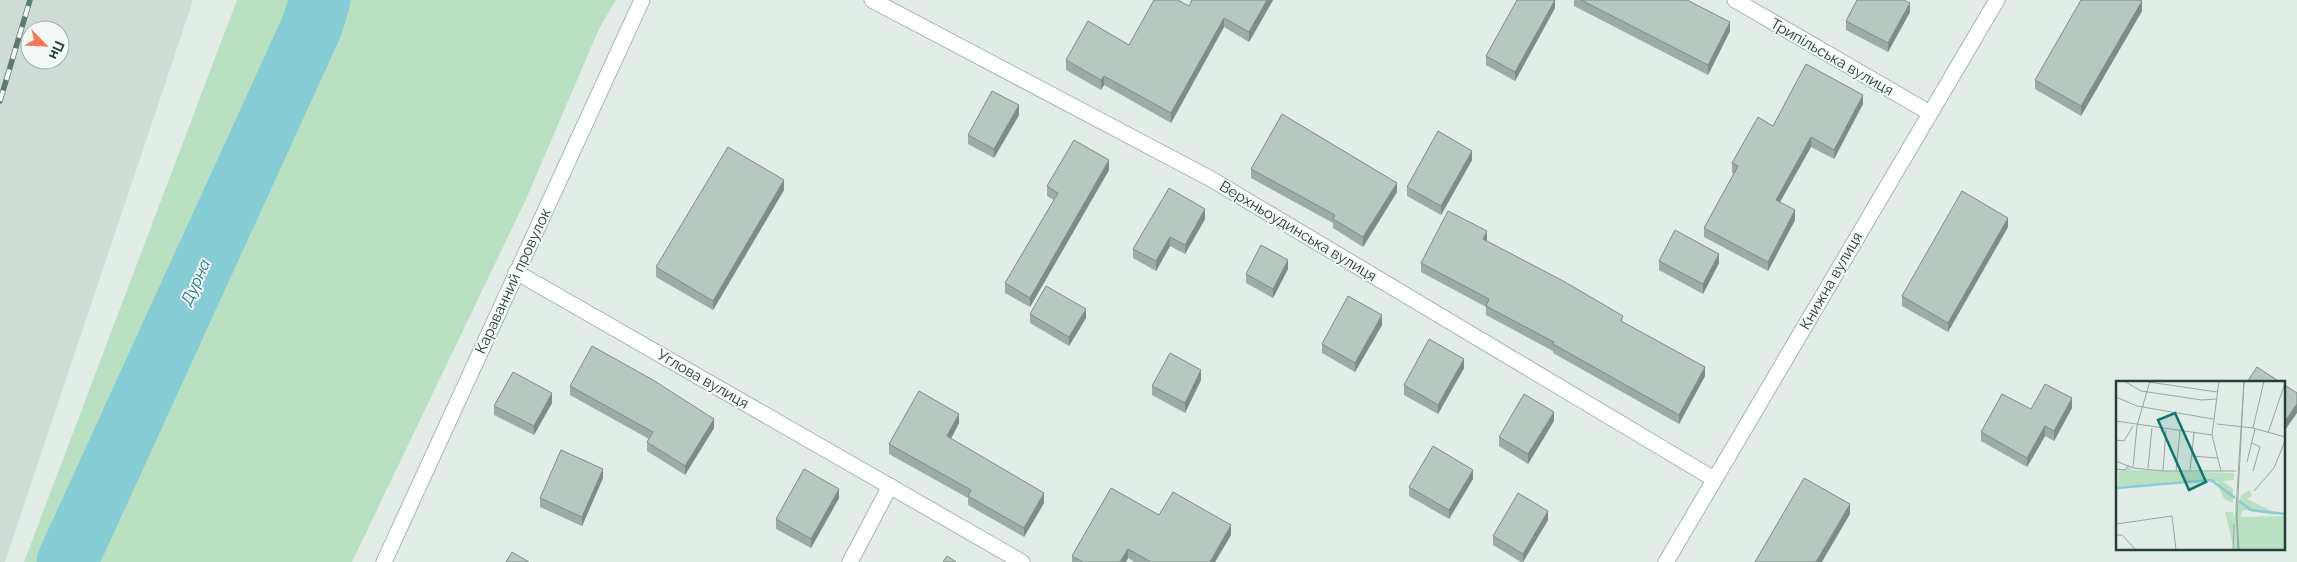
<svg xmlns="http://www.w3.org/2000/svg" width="2297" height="562" viewBox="0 0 2297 562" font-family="Raleway,sans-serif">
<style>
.built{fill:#d0ddd7;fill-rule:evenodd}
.green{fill:#bae0c2}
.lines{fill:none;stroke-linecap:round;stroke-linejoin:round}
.river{stroke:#87cdd6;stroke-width:61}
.minor-casing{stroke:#a4b6af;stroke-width:17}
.minor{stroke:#fff;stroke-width:15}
.rail-casing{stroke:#5b7b71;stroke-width:5.5}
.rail{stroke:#f3f9f6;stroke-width:4;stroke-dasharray:11;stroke-linecap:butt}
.wall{fill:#9daca6}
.shaded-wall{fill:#808c87}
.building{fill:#b7c8c1;stroke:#808c87}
.labels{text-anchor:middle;stroke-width:4;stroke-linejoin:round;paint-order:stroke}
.street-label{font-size:15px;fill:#214036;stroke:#f3f9f6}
.water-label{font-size:16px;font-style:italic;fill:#177280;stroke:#f3f9f6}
.inset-river{fill:none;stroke:#87cdd6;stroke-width:2.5}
.inset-road{fill:none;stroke:#95a8a1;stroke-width:1}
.view{fill:#0f766e;fill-opacity:0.15;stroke:#0f766e;stroke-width:2.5}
.inset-edge{fill:none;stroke:#214036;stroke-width:2.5}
</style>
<rect width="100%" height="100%" fill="#e2ede8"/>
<path class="built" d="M0 0H193L5 562H0ZM30 30H60V60H30Z"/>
<path class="green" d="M237 0H616L599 29 527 197 352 562H24Z"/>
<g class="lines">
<path class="river" d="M67 562 312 26 320 0"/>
<defs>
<g id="minor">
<path d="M872 0 1211 179 1714 479"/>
<path d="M1735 0 1930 113"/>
<path d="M516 272 1022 562"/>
<path d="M384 562 642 0"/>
<path d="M850 562 890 486"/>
<path d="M1666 562 1997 0"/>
</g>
</defs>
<use href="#minor" class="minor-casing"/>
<use href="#minor" class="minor"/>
<defs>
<path id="rail" d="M0 101 30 0"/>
</defs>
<use href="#rail" class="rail-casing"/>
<use href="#rail" class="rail"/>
</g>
<g class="wall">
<path d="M1192 0H1273L1249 42 1224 27 1171 123 1104 85 1101 90 1066 70V60L1129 45 1189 6Z"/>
<path d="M1555 0V8L1515 81 1486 65V56Z"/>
<path d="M1574 0H1687L1730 31 1708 75 1574 6Z"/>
<path d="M2142 11 2081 116 2035 89V80Z"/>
<path d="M1910 12 1888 52 1846 30V21Z"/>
<path d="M1863 104 1834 159 1811 147 1780 202 1795 220 1768 271 1704 237V228L1734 174 1732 173V163L1773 126Z"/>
<path d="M1019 115 994 158 968 144V135Z"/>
<path d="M1472 160 1441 215 1407 196V187Z"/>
<path d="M1251 169 1397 192 1363 247 1333 228V223L1251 178Z"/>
<path d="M1109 170 1030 307 1005 293V283L1054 200 1047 196V186Z"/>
<path d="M784 190 713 310 656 277V267Z"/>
<path d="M1205 219 1185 254 1170 246 1156 271 1133 258V249Z"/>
<path d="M2008 227 1948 332 1902 306V296Z"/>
<path d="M1487 240V241L1623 323 1705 376 1679 424 1553 353V351L1486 315V307L1421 272V263Z"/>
<path d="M1659 261 1719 263 1703 294 1659 270Z"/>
<path d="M1288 269 1273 298 1246 283V274Z"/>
<path d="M1030 314 1086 318 1069 346 1030 323Z"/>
<path d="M1382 325 1355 372 1322 353V344Z"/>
<path d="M1464 368 1438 414 1404 395V385Z"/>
<path d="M1201 380 1185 413 1152 395V386Z"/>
<path d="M570 386 714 428 685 475 647 451V442L649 439 570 395Z"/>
<path d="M552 403 534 435 494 415V406Z"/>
<path d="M2072 408 2054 441 2045 436 2027 467 1981 441V432L2031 409Z"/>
<path d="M1554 421 1528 464 1499 446V437Z"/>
<path d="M959 423 951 439 1044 503 1024 537 968 505V498L889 454V444Z"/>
<path d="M603 478 582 526 540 507V498Z"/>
<path d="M1473 479 1449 519 1409 496V487Z"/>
<path d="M839 498 811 548 776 529V519Z"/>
<path d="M1159 515 1231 535 1215 562H1134L1128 558 1126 562H1072V556Z"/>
<path d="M1548 520 1523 562H1521L1493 545V536Z"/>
</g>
<g class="shaded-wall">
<path d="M1267 0H1273L1249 42V32Z"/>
<path d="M1555 0V8L1515 81V72Z"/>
<path d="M2142 1V11L2081 116V106Z"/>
<path d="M1910 3V12L1888 52V43Z"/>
<path d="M1224 18V27L1171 123V113Z"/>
<path d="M1730 22V31L1708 75V65Z"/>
<path d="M1104 76V85L1101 90V80Z"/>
<path d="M1863 95V104L1834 159V150Z"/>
<path d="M1019 105V115L994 158V149Z"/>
<path d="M1811 137V147L1776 209V200Z"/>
<path d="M1472 151V160L1441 215V206Z"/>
<path d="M1109 160V170L1030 307V298Z"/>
<path d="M784 180V190L713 310V301Z"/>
<path d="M1397 183V192L1363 247V237Z"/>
<path d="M1205 209V219L1185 254V245Z"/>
<path d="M1795 210V220L1768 271V262Z"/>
<path d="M2008 218V227L1948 332V323Z"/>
<path d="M1487 231V240L1483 249V239Z"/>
<path d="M1170 237V246L1156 271V261Z"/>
<path d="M1719 254V263L1703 294V284Z"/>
<path d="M1288 260V269L1273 298V289Z"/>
<path d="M1086 309V318L1069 346V337Z"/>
<path d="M1382 315V325L1355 372V363Z"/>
<path d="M1464 359V368L1438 414V405Z"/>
<path d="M1705 367V376L1679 424V415Z"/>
<path d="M1201 370V380L1185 413V403Z"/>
<path d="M552 393V403L534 435V426Z"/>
<path d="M2072 398V408L2054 441V431Z"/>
<path d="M2297 404V413L2283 433V424Z"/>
<path d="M1554 412V421L1528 464V454Z"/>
<path d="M959 414V423L947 446V436Z"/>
<path d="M714 419V428L685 475V466Z"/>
<path d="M2045 426V436L2027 467V458Z"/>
<path d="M603 469V478L582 526V517Z"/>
<path d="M1473 470V479L1449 519V510Z"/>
<path d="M839 489V498L811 548V539Z"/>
<path d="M1044 493V503L1024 537V528Z"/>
<path d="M1850 504V514L1822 562H1816Z"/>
<path d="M1548 511V520L1523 562V554Z"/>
<path d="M1231 525V535L1215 562H1210Z"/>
<path d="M1128 549V558L1126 562H1120Z"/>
</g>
<g class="building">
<path d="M1154 0H1178L1189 6 1192 0H1267L1249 32 1224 18 1171 113 1104 76 1101 80 1066 60 1088 21 1129 45Z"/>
<path d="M1517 0H1555L1515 72 1486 56Z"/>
<path d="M1581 0H1687L1730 22 1708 65Z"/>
<path d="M1857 0H1904L1910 3 1888 43 1846 21Z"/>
<path d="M2081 0H2139L2142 1 2081 106 2035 80Z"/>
<path d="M1806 64 1863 95 1834 150 1811 137 1776 200 1795 210 1768 262 1704 228 1738 166 1732 163 1758 117 1773 126Z"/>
<path d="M992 91 1019 105 994 149 968 135Z"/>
<path d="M1282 114 1397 183 1363 237 1333 219 1335 215 1251 169Z"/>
<path d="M1438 131 1472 151 1441 206 1407 187Z"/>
<path d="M1074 140 1109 160 1030 298 1005 283 1058 193 1047 186Z"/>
<path d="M728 147 784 180 713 301 656 267Z"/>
<path d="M1169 188 1205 209 1185 245 1170 237 1156 261 1133 249Z"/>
<path d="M1962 191 2008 218 1948 323 1902 296Z"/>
<path d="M1448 211 1487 231 1483 239 1565 282 1623 316 1621 321 1705 367 1679 415 1553 344 1554 342 1486 306 1489 299 1421 263Z"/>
<path d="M1675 230 1719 254 1703 284 1659 261Z"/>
<path d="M1261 245 1288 260 1273 289 1246 274Z"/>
<path d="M1046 286 1086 309 1069 337 1030 314Z"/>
<path d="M1348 296 1382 315 1355 363 1322 344Z"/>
<path d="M1429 339 1464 359 1438 405 1404 385Z"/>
<path d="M592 346 653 380 714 419 685 466 647 442 653 432 570 386Z"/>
<path d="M1170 353 1201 370 1185 403 1152 386Z"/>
<path d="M2257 367 2280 382H2247Z"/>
<path d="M513 372 552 393 534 426 494 406Z"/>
<path d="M2045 384 2072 398 2054 431 2045 426 2027 458 1981 432 2002 394 2031 409Z"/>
<path d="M2283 384 2297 393V404L2283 424Z"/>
<path d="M919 391 959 414 947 436 1044 493 1024 528 968 496 971 490 889 444Z"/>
<path d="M1524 394 1554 412 1528 454 1499 437Z"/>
<path d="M1433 446 1473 470 1449 510 1409 487Z"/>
<path d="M561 450 603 469 582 517 540 498Z"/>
<path d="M804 469 839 489 811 539 776 519Z"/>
<path d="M1804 478 1850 504 1816 562H1755Z"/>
<path d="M1111 488 1159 515 1173 492 1231 525 1210 562H1151L1128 549 1120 562H1083L1072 556Z"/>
<path d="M1518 493 1548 511 1523 554 1493 536Z"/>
<path d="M512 552 529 562H506Z"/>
<path d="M947 556 956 562H943Z"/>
</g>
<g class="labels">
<g class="street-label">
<text transform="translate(1832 57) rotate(30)" y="5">Трипільська вулиця</text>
<text transform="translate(1298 231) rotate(31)" y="5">Верхньоудинська вулиця</text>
<text transform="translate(513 281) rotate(-65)" y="5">Караванний провулок</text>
<text transform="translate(1831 281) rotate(-60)" y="5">Книжна вулиця</text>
<text transform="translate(703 379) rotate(30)" y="5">Углова вулиця</text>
</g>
<g class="water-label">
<text transform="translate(195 282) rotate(-65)" y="6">Дурна</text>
</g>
</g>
<g transform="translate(2116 381)">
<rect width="169" height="169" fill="#e2ede8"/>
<path d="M13 86 16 89 118 92V99L107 100 117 108V122L108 118 101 102 103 100 2 105 3 90ZM134 109 136 115 131 118 156 130 158 134 130 129 126 130 125 136 169 135V169H118L109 131H117V140L125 114Z" fill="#bae0c2"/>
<path class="inset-river" d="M0 107 95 99 119 117M123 120 135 129 169 133"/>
<path class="inset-road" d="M8 0 25 10 86 19 100 18M103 0 96 54 105 90M33 1 101 11M0 16 21 25 97 38M0 40 96 54M101 43 137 47 169 56M137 47 148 0M152 52 169 2M0 59 8 60 17 45M136 62 144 66 137 90M76 75 101 77M0 80 17 87 47 90H120M131 81 139 48M17 86 21 45 34 0M32 87 36 47M0 88 9 89 13 84M74 89 78 52M47 90 50 49M60 90 64 50M138 110 158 87 169 60M0 143 56 135 60 169M0 154H6L20 169M117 169 118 143M122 169 120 128 128 0M123 169 121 135 128 0"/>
<path class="view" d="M59 32 90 101 73 109 42 39Z"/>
<rect width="169" height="169" class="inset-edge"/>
</g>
<g transform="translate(45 45) rotate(114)"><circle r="24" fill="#f3f9f6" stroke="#9fafa9"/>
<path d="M0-4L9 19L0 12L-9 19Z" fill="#fa7553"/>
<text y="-8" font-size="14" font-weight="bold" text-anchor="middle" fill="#214036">Пн</text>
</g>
</svg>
